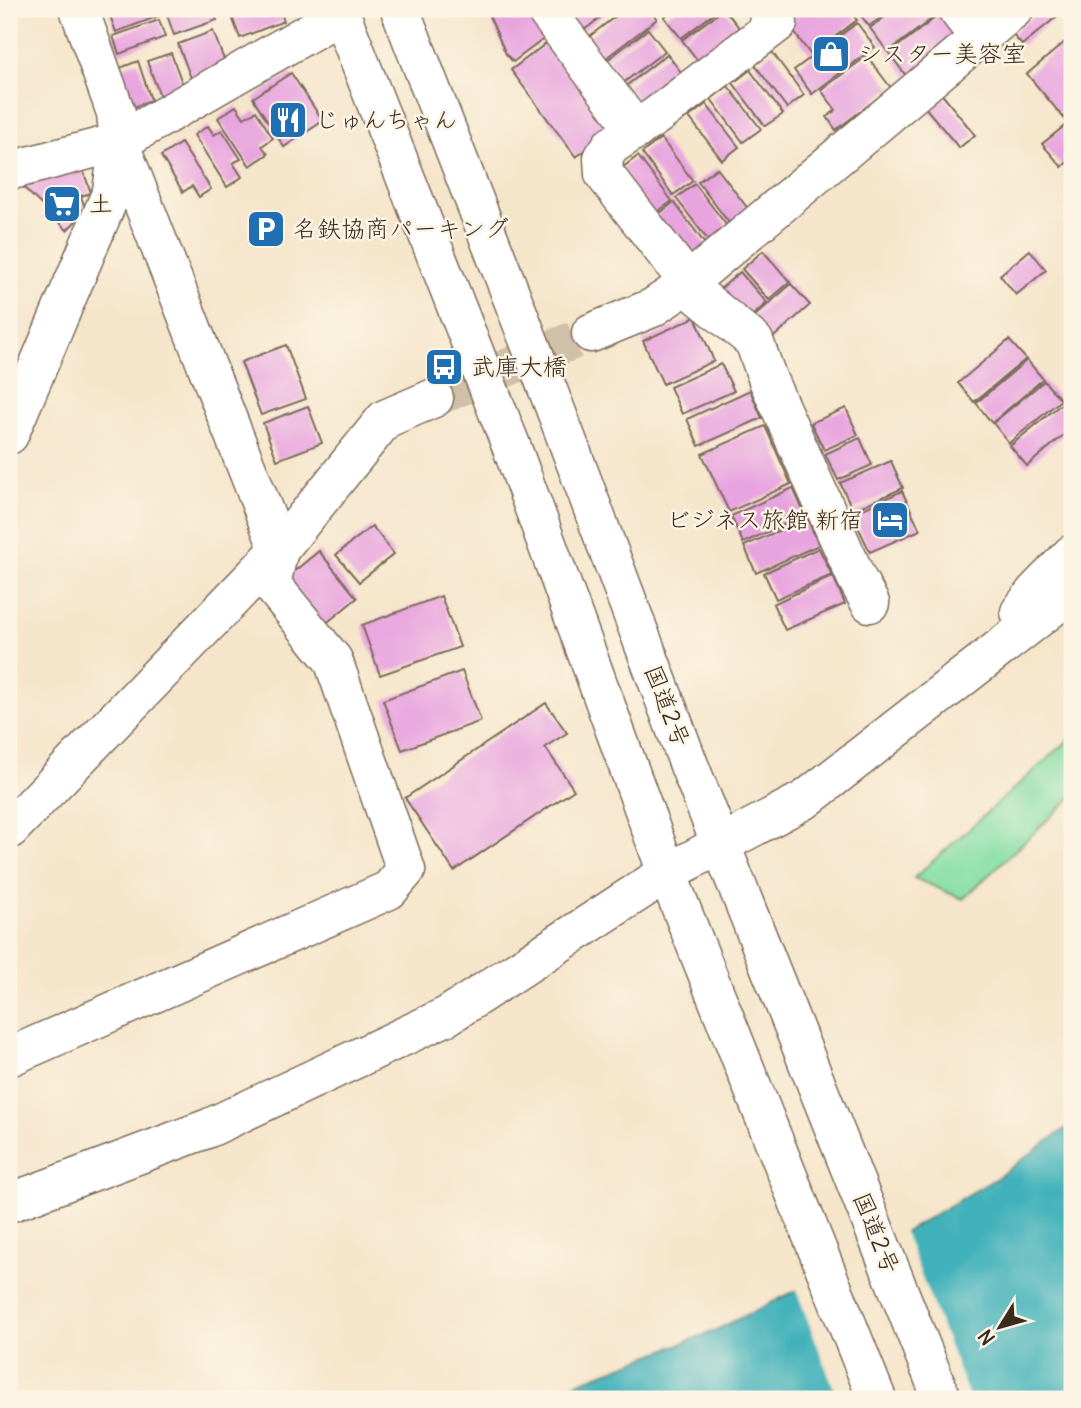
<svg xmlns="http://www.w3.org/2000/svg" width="1081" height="1408" viewBox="0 0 1081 1408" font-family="Delius,'Klee One',sans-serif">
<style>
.green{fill:#84dea4;stroke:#608461;stroke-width:2}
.water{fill:#41b1ba;stroke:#3e6e6c;stroke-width:2}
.pier{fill:#f5e5ca}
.building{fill:#e8a4df}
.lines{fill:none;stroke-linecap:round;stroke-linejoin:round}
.minor-tunnel{stroke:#d0c0a8;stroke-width:38;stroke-dasharray:38 19;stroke-linecap:butt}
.minor-casing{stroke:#7c6b5a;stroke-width:41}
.highway-casing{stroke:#7c6b5a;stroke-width:41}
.minor{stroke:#fff;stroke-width:38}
.highway{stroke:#fff;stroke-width:38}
.labels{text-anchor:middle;stroke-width:5;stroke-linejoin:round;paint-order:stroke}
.poi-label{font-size:24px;fill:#3b2a1e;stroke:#fcf5e5;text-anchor:start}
.street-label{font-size:24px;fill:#3b2a1e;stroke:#fcf5e5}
</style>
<rect width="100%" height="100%" fill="#fcf5e5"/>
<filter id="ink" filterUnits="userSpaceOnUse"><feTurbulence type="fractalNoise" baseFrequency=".0143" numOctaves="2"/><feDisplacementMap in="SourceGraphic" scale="14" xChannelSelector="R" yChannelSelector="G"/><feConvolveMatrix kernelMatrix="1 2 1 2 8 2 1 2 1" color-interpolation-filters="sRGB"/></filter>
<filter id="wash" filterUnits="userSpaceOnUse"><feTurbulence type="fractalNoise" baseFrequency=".00686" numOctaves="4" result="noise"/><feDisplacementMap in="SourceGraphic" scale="28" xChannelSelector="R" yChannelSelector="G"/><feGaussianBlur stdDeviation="1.57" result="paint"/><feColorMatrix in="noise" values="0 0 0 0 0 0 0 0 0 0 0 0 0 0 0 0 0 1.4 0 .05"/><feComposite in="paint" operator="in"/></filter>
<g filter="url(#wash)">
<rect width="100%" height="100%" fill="#f5e5ca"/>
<path class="green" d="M1072 737V797L963 899 914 878Z"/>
<path class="water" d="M1072 1124V1399H534L712 1332 852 1263 995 1179Z"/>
<path class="pier" d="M903 1229 970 1399H838L795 1287 850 1260Z"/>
<g id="blocks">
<g class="building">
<path d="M113 9H168L170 12 116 32 108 10Z"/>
<path d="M185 9H213L217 20 174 35 167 15Z"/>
<path d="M229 9H280L284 21 240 38Z"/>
<path d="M486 9H523L545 38 513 62 506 54Z"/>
<path d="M566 9H612L580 33Z"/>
<path d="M625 9H649L657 19 602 61 586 39Z"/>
<path d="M675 9H720L681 38 664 17Z"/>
<path d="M724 9 741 30 699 62 682 40Z"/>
<path d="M777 9H848L857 20 811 55Z"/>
<path d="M856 9H893L869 26Z"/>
<path d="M896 9H934L938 14 888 52 870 28Z"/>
<path d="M1042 9H1066L1022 45 1012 34Z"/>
<path d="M939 15 957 39 907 77 889 53Z"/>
<path d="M159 20 165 37 119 54 113 36Z"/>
<path d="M857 23 875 47 812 94 794 70Z"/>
<path d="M648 29 665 51 623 83 606 61Z"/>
<path d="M213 31 226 65 191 78 178 44Z"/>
<path d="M1072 36V158L1062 167 1042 144 1068 123 1027 74Z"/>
<path d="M548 42 614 129 576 157 511 70Z"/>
<path d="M772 52 804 95 787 108 755 65Z"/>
<path d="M171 53 184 88 160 96 147 61Z"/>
<path d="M667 54 684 76 642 107 626 86Z"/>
<path d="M867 56 891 88 836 130 827 117 836 110 821 90Z"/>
<path d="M138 61 151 100 134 107 120 68Z"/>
<path d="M750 70 783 114 765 126 733 83Z"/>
<path d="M291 73 323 121 284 147 253 98Z"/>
<path d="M728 86 761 129 743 142 711 99Z"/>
<path d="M940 92 975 135 959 148 924 106Z"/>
<path d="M706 104 739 147 722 160 689 117Z"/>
<path d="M236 106 244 118 256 111 273 138 262 146 268 154 250 166 218 118Z"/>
<path d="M208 126 214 135 222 130 241 159 233 163 242 177 227 187 194 135Z"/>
<path d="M661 138 693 181 673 195 642 153Z"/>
<path d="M181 143 211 189 199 197 192 186 183 192 161 156Z"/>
<path d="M638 156 672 201 653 215 619 170Z"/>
<path d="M82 167 91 193 81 196 86 211 67 230 21 185Z"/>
<path d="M717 168 752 214 733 228 698 182Z"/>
<path d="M695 184 730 230 711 244 676 198Z"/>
<path d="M674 202 708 248 689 262 655 217Z"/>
<path d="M1030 250 1046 270 1016 295 1000 275Z"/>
<path d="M763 251 790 282 769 300 742 269Z"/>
<path d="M740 272 767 303 746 321 719 290Z"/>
<path d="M791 284 810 305 767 343 748 322Z"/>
<path d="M695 317 714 361 663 384 643 341Z"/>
<path d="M1009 340 1026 359 974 402 958 383Z"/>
<path d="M286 345 306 399 261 415 241 362Z"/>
<path d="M1027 360 1043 379 992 423 976 403Z"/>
<path d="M721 364 734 391 682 414 670 387Z"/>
<path d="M1044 381 1061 400 1009 443 993 423Z"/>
<path d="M750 390 762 418 699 446 687 419Z"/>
<path d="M1071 396 1072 398V428L1027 466 1010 446Z"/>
<path d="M308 406 322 443 277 460 263 423Z"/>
<path d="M846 408 858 435 824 450 811 423Z"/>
<path d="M765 426 791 484 729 512 702 454Z"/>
<path d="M860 438 872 465 838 480 825 454Z"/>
<path d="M891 461 903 488 853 510 840 483Z"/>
<path d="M793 488 805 515 743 543 731 516Z"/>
<path d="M902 491 920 530 870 552 852 514Z"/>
<path d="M807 518 819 545 756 573 744 546Z"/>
<path d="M372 526 394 554 359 582 336 555Z"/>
<path d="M819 548 832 575 776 599 764 573Z"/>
<path d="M319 551 357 598 324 625 286 578Z"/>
<path d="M833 576 845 604 785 630 773 604Z"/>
<path d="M441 596 460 647 380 675 362 625Z"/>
<path d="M462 671 481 721 402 750 383 700Z"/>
<path d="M546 703 567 733 545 747 574 790 454 871 405 798Z"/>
</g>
</g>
</g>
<g filter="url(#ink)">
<use href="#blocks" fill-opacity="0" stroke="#7c6b5a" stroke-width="2"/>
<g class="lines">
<path class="minor-tunnel" d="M434 398 591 333"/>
<defs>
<g id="minor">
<path d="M545 9 636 130"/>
<path d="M767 9 778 23 656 116 611 146 603 158 604 174 699 296 754 341 768 380 856 577 870 603"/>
<path d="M957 9 979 38"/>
<path d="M9 171 119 142 341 14"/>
<path d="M591 333 652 308 679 290 1014 9"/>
<path d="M9 435 112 191 119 142 116 113 79 9"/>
<path d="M1020 612 1035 592 1072 554"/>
<path d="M9 830 279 550 385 419 434 398"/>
<path d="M9 1057 389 890 406 870 333 660 271 584 279 550 119 142"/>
<path d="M9 1203 209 1128 447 1016 667 873 806 799 1072 592"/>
</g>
<g id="highway">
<path d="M339 9 512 448 667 873 877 1399"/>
<path d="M400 9 558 416 689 765 942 1399"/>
</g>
</defs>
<use href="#minor" class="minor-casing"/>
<use href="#highway" class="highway-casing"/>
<use href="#minor" class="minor"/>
<use href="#highway" class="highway"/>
</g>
</g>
<defs>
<symbol id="shop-square" viewBox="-11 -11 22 22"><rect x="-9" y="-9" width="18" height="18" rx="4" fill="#1f6fb2" stroke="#fcf5e5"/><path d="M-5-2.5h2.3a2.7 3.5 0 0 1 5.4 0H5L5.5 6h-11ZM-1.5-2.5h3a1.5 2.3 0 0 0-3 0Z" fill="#fff"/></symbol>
<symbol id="restaurant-square" viewBox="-11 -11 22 22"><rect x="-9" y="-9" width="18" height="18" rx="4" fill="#1f6fb2" stroke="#fcf5e5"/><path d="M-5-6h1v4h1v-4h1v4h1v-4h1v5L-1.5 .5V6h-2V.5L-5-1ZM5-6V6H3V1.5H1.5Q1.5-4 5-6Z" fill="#fff"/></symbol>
<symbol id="supermarket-square" viewBox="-11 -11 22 22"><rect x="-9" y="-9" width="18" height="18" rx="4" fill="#1f6fb2" stroke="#fcf5e5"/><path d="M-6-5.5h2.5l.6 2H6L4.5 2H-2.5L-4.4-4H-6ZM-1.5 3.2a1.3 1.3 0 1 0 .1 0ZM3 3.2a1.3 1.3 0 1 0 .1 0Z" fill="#fff"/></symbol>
<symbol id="parking-square" viewBox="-11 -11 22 22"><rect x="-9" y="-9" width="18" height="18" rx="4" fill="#1f6fb2" stroke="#fcf5e5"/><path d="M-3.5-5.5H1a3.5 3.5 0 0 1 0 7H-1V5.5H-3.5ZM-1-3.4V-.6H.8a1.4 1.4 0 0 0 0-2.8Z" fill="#fff"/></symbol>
<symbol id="bus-square" viewBox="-11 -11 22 22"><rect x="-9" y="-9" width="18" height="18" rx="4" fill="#1f6fb2" stroke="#fcf5e5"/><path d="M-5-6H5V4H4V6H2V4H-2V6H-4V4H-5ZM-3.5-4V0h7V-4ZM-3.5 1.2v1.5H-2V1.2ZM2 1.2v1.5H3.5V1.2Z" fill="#fff"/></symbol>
<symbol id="hotel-square" viewBox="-11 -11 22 22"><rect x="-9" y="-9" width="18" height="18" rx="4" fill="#1f6fb2" stroke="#fcf5e5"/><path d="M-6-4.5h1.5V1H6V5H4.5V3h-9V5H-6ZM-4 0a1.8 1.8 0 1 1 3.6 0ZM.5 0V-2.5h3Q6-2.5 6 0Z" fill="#fff"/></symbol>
</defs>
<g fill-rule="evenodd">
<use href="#shop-square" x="809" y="32" width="44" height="44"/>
<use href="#restaurant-square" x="266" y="98" width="44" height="44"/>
<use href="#supermarket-square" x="40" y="182" width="44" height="44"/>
<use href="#parking-square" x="244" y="207" width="44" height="44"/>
<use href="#bus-square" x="422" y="345" width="44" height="44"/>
<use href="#hotel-square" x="868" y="498" width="44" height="44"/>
</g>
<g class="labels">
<g class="poi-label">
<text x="858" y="62">シスター美容室</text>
<text x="315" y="128">じゅんちゃん</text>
<text x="89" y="212">土</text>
<text x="293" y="237">名鉄協商パーキング</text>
<text x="471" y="375">武庫大橋</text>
<text x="863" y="528" text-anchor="end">ビジネス旅館 新宿</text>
</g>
<g class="street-label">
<text transform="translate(667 706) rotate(69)" y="8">国道2号</text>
<text transform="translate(876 1233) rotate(68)" y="8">国道2号</text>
</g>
</g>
<rect width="1081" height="1408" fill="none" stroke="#fcf5e5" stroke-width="35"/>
<g transform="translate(1000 1327) rotate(233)" stroke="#fcf5e5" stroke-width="5" paint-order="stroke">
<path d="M0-5L12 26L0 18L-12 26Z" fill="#3b2a1e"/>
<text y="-10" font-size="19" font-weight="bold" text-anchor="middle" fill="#3b2a1e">N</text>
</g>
</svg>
